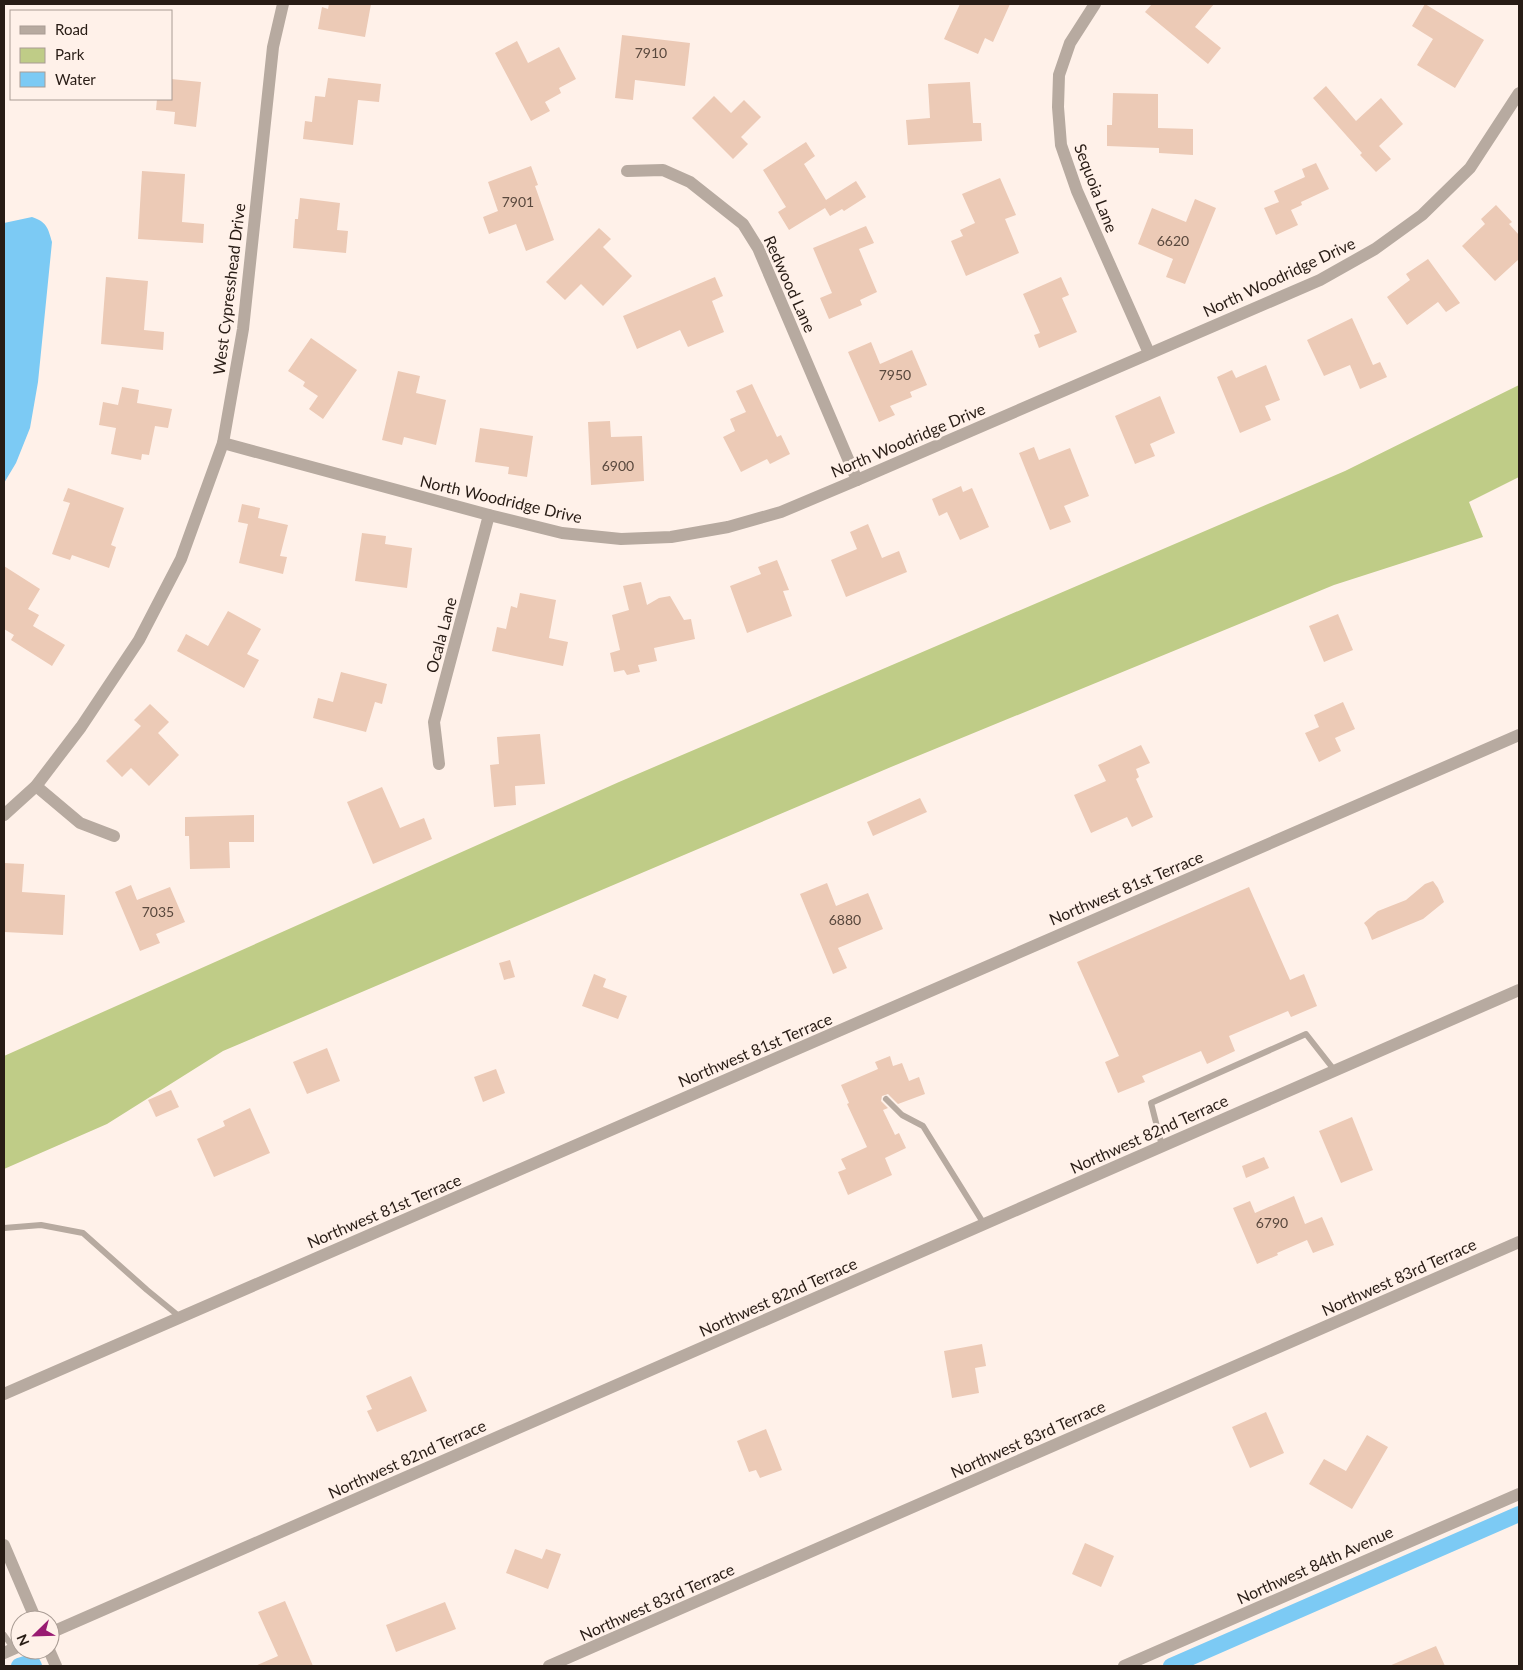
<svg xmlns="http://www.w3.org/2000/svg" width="1523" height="1670" viewBox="0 0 1523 1670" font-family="Lato,sans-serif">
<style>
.green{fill:#bfcc87}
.water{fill:#7ccaf4}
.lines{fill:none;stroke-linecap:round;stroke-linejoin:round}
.canal{stroke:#7ccaf4;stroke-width:16}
.building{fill:#eccab6}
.lane{stroke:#b7aaa0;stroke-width:6}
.street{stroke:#b7aaa0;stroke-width:12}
.labels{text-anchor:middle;stroke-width:5;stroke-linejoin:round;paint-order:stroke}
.number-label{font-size:14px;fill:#59483d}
.street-label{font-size:16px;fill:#281c15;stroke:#fff1e9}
</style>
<rect width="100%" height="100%" fill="#fff1e9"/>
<path class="green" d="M1519 385V477L1469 502 1483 537 1334 585 891 767 223 1051 107 1124 4 1169V1056L619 782 1345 471Z"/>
<path class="water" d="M32 217C47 222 48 228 52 242L38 382 30 428 16 463 4 483V223Z"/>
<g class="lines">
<g class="canal">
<path d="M19 1666 32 1662 34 1666"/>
<path d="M1171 1666 1519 1514"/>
</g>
</g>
<g class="building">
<path d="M329 4H371L365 37 318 29 322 7 328 9Z"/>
<path d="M960 4H1010L993 42 985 38 978 54 944 39Z"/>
<path d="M1152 4H1214L1195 27 1221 48 1208 64 1145 12Z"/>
<path d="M1425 4 1484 40 1455 88 1417 65 1433 39 1412 26Z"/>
<path d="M622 35 690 43 685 86 635 80 633 100 615 98Z"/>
<path d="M517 41 528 63 559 47 576 79 559 88 561 93 545 102 550 111 531 121 495 53Z"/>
<path d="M328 78 381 84 379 102 358 100 353 145 303 139 305 121 312 122 315 96 325 97Z"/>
<path d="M171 79 201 82 196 127 174 124 175 112 156 110 157 99H171Z"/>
<path d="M970 82 973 123H981L982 141 908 145 906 120 930 118 928 84Z"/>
<path d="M1326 86 1356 121 1381 98 1403 124 1379 146 1391 159 1376 172 1360 155 1362 153 1313 98Z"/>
<path d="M1113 93 1158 94V128L1193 129V155L1159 153V148L1107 146V125H1112Z"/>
<path d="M714 96 731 113 744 100 761 117 741 137 748 144 733 159 692 118Z"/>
<path d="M806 142 815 156 804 164 826 200 856 181 866 197 844 211 842 209 830 216 825 208 789 230 778 212 786 207 763 170Z"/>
<path d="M1316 163 1329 189 1301 202 1302 205 1291 210 1298 225 1276 235 1264 208 1279 202 1274 191 1305 177 1302 169Z"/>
<path d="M531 166 538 185 535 186 554 240 526 251 516 224 489 234 483 217 498 211 488 182Z"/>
<path d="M142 171 185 174 182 222 204 224 203 243 138 239Z"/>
<path d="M1000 178 1016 215 1005 219 1019 253 966 276 951 241 963 236 960 230 975 223 962 194Z"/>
<path d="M300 198 340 203 337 230 348 231 346 253 293 248 295 219H298Z"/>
<path d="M1195 199 1216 208 1185 284 1166 277 1173 259 1138 244 1152 208 1186 222Z"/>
<path d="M1496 205 1512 222 1509 224 1519 235V259L1495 281 1462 246 1485 224 1481 219Z"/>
<path d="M866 226 874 243 859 249 877 292 860 300 862 305 829 319 820 298 832 293 813 248Z"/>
<path d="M599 228 611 239 603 247 632 276 603 306 581 284 565 300 546 282Z"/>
<path d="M1428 259 1460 303 1446 312 1438 302 1407 325 1387 297 1410 280 1406 274Z"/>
<path d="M106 277 148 281 144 330 164 332 163 350 101 344Z"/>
<path d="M715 277 723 296 712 301 724 332 688 347 680 330 637 349 623 316Z"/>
<path d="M1061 277 1069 295 1062 298 1077 332 1039 348 1034 335 1040 333 1023 294Z"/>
<path d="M1352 318 1373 365 1380 362 1387 377 1360 389 1350 365 1324 376 1307 340Z"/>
<path d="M311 338 357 370 323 419 309 409 318 396 303 386 305 382 288 371Z"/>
<path d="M871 342 880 364 912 350 927 385 910 392 912 397 890 406 895 415 879 422 848 352Z"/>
<path d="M1266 365 1280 400 1265 406 1271 420 1240 433 1217 377 1232 370 1236 378Z"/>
<path d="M398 371 420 376 416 393 446 400 436 445 404 437 402 445 382 440Z"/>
<path d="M752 384 777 437 781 435 790 454 770 464 767 459 741 472 723 437 735 431 730 419 746 412 736 391Z"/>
<path d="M122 387 139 390 137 403 172 409 168 428 155 426 149 455 142 454 141 460 111 454 116 428 99 425 103 402 118 405Z"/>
<path d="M1160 396 1175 433 1150 444 1155 456 1135 464 1115 416Z"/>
<path d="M610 421 611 437 642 436 644 481 591 485 588 422Z"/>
<path d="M480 428 533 436 527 477 508 474 509 467 475 462Z"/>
<path d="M1034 447 1039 460 1070 448 1089 496 1064 506 1071 522 1050 530 1019 453Z"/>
<path d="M961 486 963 492 972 488 989 527 960 540 947 512 939 516 932 499Z"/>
<path d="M68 488 124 508 111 545 116 547 109 568 72 555 70 560 52 554 70 503 63 501Z"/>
<path d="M242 504 260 508 258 518 288 525 280 556 287 557 283 574 239 563 248 524 238 522Z"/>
<path d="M868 524 882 558 899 551 907 572 846 597 831 560 857 549 850 532Z"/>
<path d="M362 533 386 536 385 544 412 548 407 588 355 581Z"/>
<path d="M777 560 789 590 783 591 792 616 747 633 730 586 761 574 758 567Z"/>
<path d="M4 566 40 589 28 609 39 615 33 626 65 645 52 666 11 640 14 635 4 629Z"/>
<path d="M641 582 647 605 659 598 670 596 684 620 691 619 695 639 654 648 657 661 638 665 640 672 627 675 624 670 614 672 610 653 620 650 612 615 629 610 623 586Z"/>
<path d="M520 593 556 600 549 638 568 642 563 666 492 651 497 627 506 629 511 606 517 608Z"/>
<path d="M228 611 261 629 247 654 259 660 244 688 177 651 186 634 208 646Z"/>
<path d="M1338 614 1353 650 1324 662 1309 626Z"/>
<path d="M341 672 387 684 382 704 375 702 366 732 313 718 318 698 333 702Z"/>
<path d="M1343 702 1355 729 1335 738 1341 751 1319 762 1305 733 1319 727 1314 715Z"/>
<path d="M150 704 169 722 158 733 179 755 149 786 131 768 122 777 106 761 141 726 134 720Z"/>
<path d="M540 734 545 784 515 786 516 805 494 807 490 765 499 764 497 737Z"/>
<path d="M1141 745 1150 763 1136 769 1139 777 1136 779 1153 817 1132 827 1127 817 1091 833 1074 795 1106 781 1098 765Z"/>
<path d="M382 787 400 828 424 818 432 839 373 864 347 802Z"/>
<path d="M920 798 927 812 873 836 867 822Z"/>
<path d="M254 815V842H229L230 868 190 869 189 836H185V817Z"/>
<path d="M4 863 24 864 22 892 65 895 63 935 4 932Z"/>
<path d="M1433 881 1438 888 1444 902 1423 919 1372 940 1367 927 1364 923 1378 911 1406 900 1425 884Z"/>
<path d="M827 883 836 906 868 893 883 929 838 948 847 968 833 974 800 894Z"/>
<path d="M131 885 137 900 170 887 185 922 156 934 160 943 140 951 115 892Z"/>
<path d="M1249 887 1290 980 1304 974 1317 1006 1291 1017 1288 1011 1229 1036 1235 1051 1207 1064 1201 1051 1142 1076 1145 1082 1118 1093 1105 1062 1119 1056 1077 962Z"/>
<path d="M510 960 515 977 504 980 499 963Z"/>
<path d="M594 974 606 979 603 987 627 996 618 1019 582 1006Z"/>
<path d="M327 1048 340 1081 307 1094 293 1062Z"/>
<path d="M890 1056 893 1066 902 1063 909 1081 919 1077 925 1094 898 1104 888 1094 882 1096 881 1101 888 1108 883 1110 895 1135 899 1133 906 1148 885 1158 892 1175 848 1195 838 1172 846 1169 841 1159 867 1147 847 1104 849 1103 841 1085 878 1069 875 1062Z"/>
<path d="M496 1069 505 1093 483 1102 474 1077Z"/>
<path d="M171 1090 179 1107 156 1117 148 1100Z"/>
<path d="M250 1108 270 1153 214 1177 197 1139 225 1126 223 1121Z"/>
<path d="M1352 1117 1373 1170 1341 1183 1319 1131Z"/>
<path d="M1264 1157 1269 1168 1246 1178 1242 1166Z"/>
<path d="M1294 1196 1305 1224 1322 1217 1334 1245 1313 1253 1307 1240 1277 1253 1278 1255 1257 1264 1233 1208 1250 1201 1255 1213Z"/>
<path d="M982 1344 986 1366 975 1368 979 1393 952 1398 944 1351Z"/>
<path d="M411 1376 427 1411 377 1432 367 1411 372 1409 366 1396Z"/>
<path d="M1266 1412 1284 1453 1250 1468 1232 1427Z"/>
<path d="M766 1429 782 1470 760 1478 756 1470 749 1472 737 1441Z"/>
<path d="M1367 1435 1388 1447 1352 1509 1309 1484 1324 1459 1346 1471Z"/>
<path d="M1085 1543 1114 1556 1101 1587 1072 1574Z"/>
<path d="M515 1549 542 1559 546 1549 561 1554 548 1589 506 1573Z"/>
<path d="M285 1601 313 1666H255L278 1656 258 1612Z"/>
<path d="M445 1602 456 1629 396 1652 386 1625Z"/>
<path d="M1436 1646 1445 1666H1389Z"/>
</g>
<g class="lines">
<g class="lane">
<path d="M886 1099 902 1115 923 1126 984 1224"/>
<path d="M1162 1146 1151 1103 1306 1034 1335 1071"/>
<path d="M4 1228 41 1225 83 1233 147 1290 180 1317"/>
<path d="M4 1635 14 1649"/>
</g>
<g class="street">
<path d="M1095 4 1070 43 1059 75 1058 107 1061 145 1077 191 1149 353"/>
<path d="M627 171 663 170 690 182 743 224 758 248 857 480"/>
<path d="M223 443 489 515 562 533 621 539 671 537 728 527 781 512 857 480 1320 280 1375 249 1422 215 1470 168 1519 93"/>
<path d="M439 764 434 722 489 515"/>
<path d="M36 786 80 823 114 836"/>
<path d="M4 815 36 786 81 727 139 640 181 559 223 443 243 329 273 47 283 4"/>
<path d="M4 1394 1519 735"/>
<path d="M4 1545 36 1620"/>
<path d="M50 1633 1519 990"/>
<path d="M49 1650 56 1666"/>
<path d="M4 1653 20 1646"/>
<path d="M549 1666 1519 1242"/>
<path d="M1124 1666 1519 1494"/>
</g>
</g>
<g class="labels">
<g class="number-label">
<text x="651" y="58">7910</text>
<text x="518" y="207">7901</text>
<text x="1173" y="246">6620</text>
<text x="895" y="380">7950</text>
<text x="618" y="471">6900</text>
<text x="158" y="917">7035</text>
<text x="845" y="925">6880</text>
<text x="1272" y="1228">6790</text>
</g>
<g class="street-label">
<text transform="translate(1096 188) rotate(69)" y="6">Sequoia Lane</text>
<text transform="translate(1279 277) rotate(-25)" y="6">North Woodridge Drive</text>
<text transform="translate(790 284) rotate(66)" y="6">Redwood Lane</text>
<text transform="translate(229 289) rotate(-83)" y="6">West Cypresshead Drive</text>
<text transform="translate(908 440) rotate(-23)" y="6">North Woodridge Drive</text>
<text transform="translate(501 499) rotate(13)" y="6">North Woodridge Drive</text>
<text transform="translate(441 635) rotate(-75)" y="6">Ocala Lane</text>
<text transform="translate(1126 888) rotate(-23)" y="6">Northwest 81st Terrace</text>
<text transform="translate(755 1050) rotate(-23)" y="6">Northwest 81st Terrace</text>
<text transform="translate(1149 1134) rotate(-24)" y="6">Northwest 82nd Terrace</text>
<text transform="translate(384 1211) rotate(-23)" y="6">Northwest 81st Terrace</text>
<text transform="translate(1399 1277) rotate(-24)" y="6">Northwest 83rd Terrace</text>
<text transform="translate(778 1297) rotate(-24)" y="6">Northwest 82nd Terrace</text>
<text transform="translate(1028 1439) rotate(-24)" y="6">Northwest 83rd Terrace</text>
<text transform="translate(407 1459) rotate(-24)" y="6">Northwest 82nd Terrace</text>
<text transform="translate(1315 1565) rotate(-24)" y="6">Northwest 84th Avenue</text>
<text transform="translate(657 1602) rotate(-24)" y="6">Northwest 83rd Terrace</text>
</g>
</g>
<rect width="1523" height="1670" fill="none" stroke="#281c15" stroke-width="10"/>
<rect x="10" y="10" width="162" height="90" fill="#fff1e9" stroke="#a99c94"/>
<rect x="20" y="26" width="25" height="8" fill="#b7aaa0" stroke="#a99c94"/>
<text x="55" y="35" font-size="15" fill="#281c15">Road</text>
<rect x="20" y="48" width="25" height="15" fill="#bfcc87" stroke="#a99c94"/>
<text x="55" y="60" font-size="15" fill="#281c15">Park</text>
<rect x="20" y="72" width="25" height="15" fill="#7ccaf4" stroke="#a99c94"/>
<text x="55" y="85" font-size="15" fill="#281c15">Water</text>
<g transform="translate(35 1635) rotate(247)"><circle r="24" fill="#fff1e9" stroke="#a99c94"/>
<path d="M0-4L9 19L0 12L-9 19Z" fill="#991b72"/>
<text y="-8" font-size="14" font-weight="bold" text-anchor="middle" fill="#281c15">N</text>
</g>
</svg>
